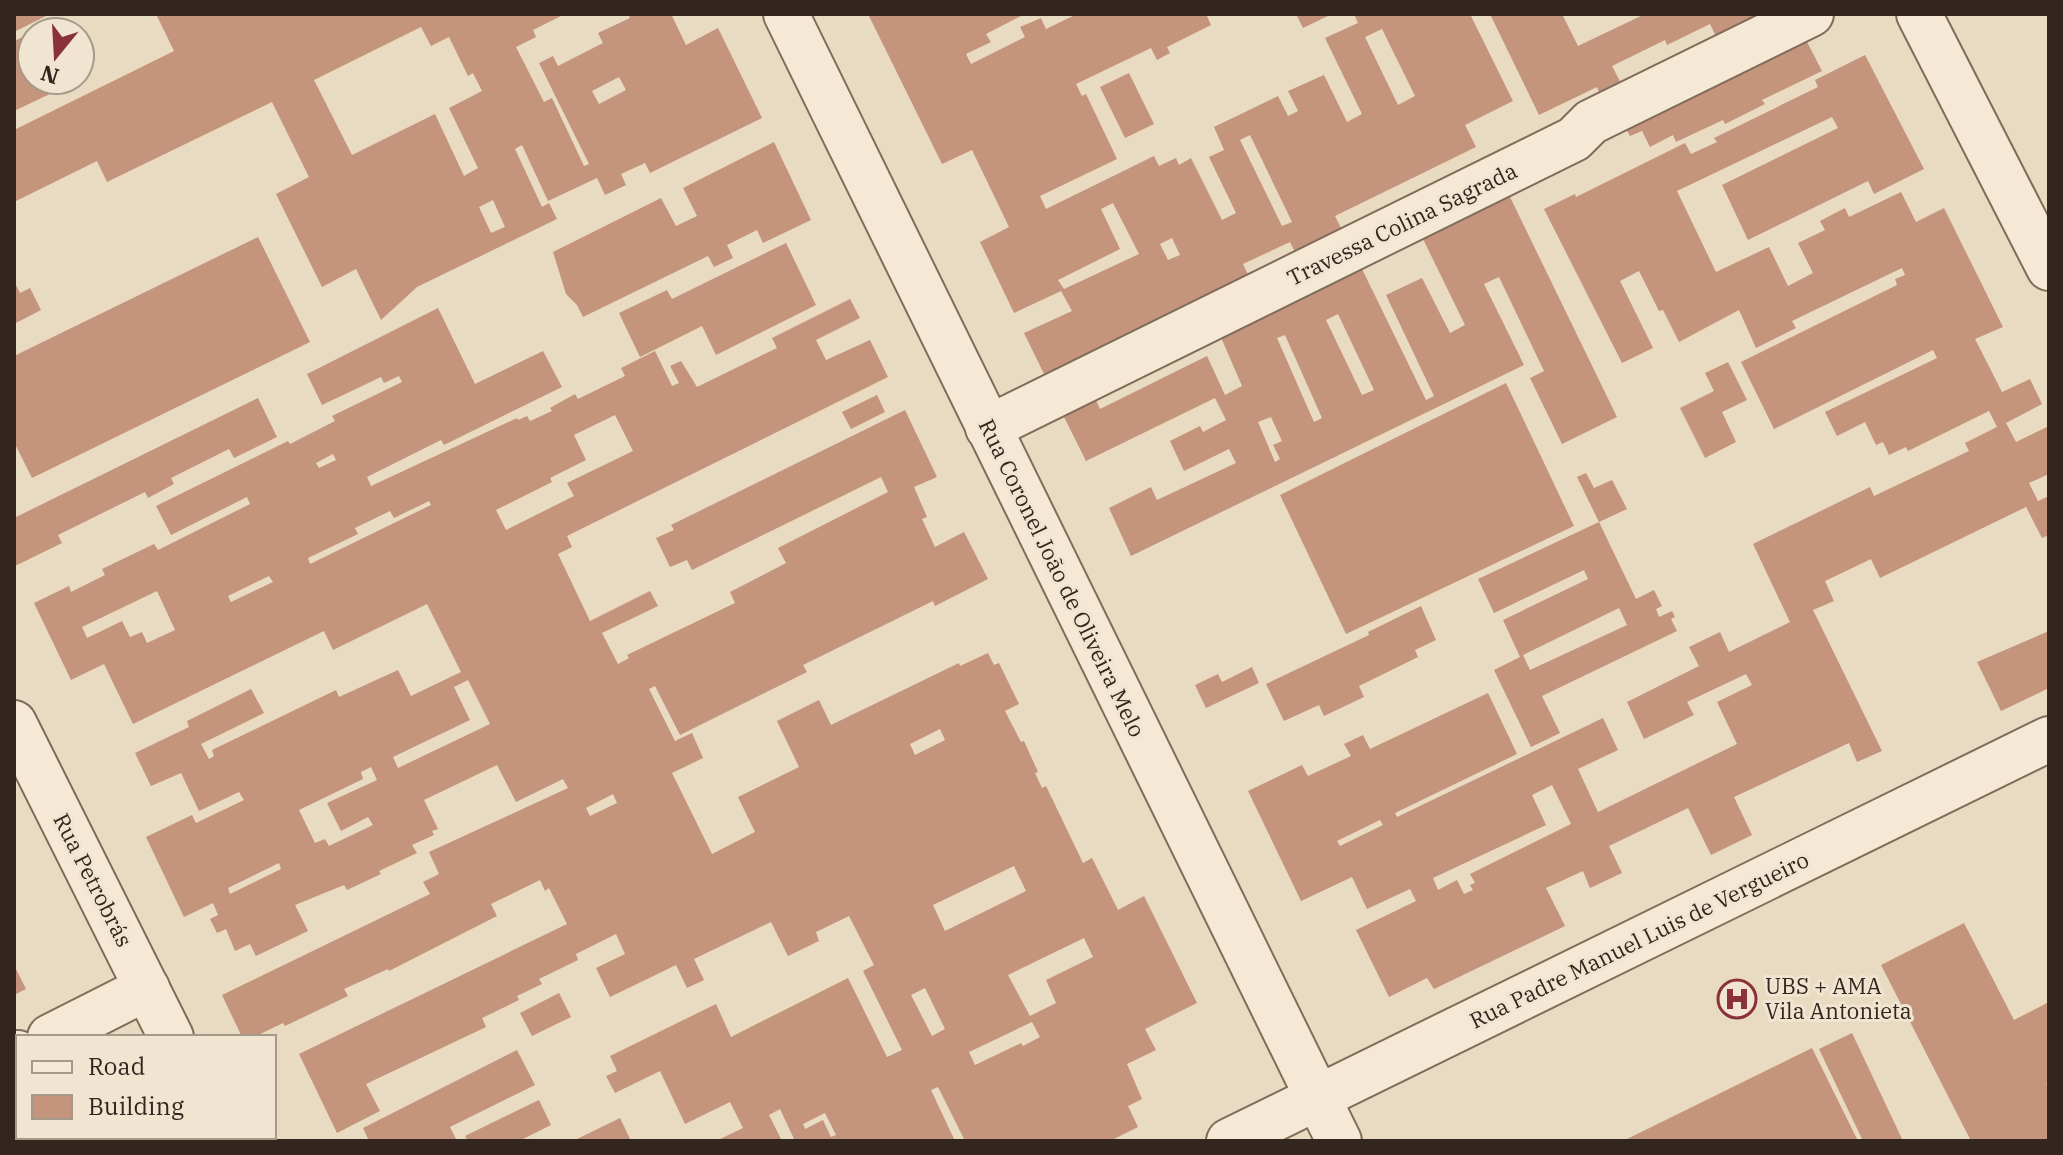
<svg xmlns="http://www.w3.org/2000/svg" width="2063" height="1155" viewBox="0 0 2063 1155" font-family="'IBM Plex Serif',serif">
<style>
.building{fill:#c4947c;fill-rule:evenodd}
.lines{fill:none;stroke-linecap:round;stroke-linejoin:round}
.street-casing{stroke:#816c5b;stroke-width:48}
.street{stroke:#f5e9d5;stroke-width:44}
.labels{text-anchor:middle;stroke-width:6;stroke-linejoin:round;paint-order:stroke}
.street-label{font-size:22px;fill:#32261e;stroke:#f1e5d1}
.poi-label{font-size:22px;fill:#32261e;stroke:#f1e5d1;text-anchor:start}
</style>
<rect width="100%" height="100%" fill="#e9dac2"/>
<g class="building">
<path d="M14 14H50L14 32Z"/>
<path d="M156 14H565L533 30 536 37 516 47 544 102 552 98 584 166 589 164 539 63 553 56 558 66 603 43 598 33 630 18 628 14H671L686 45 718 28 762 118 650 173 645 163 621 174 626 185 605 195 597 178 548 201 522 145 515 149 542 207 549 203 557 219 417 287 381 320 356 269 322 287 276 194 309 177 272 102 107 182 97 161 14 202V130L174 51ZM421 27 431 46 449 37 468 76 473 73 482 91 449 108 478 168 464 176 435 114 352 155 314 80ZM619 77 626 90 599 104 592 91ZM493 200 505 227 491 233 479 207Z"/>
<path d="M868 14H1025L986 34 991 42 966 54 971 64 1025 37 1020 27 1041 18 1046 29 1077 14H1144L1145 16 1150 14H1206L1211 25 1167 47 1170 53 1157 60 1151 48 1076 84 1082 96 1086 94 1117 159 1040 196 1046 209 1154 156 1159 166 1176 158 1179 165 1191 158 1222 220 1236 213 1209 157 1224 150 1214 127 1278 96 1288 116 1298 111 1288 91 1324 75 1347 122 1362 114 1325 38 1358 23 1354 14H1470L1513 101 1465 125 1476 147 1335 216 1345 236 1298 258 1290 242 1243 264 1251 281 1047 380 1024 333 1072 311 1061 291 1014 313 980 242 1009 227 972 150 942 164ZM1382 29 1415 96 1398 105 1365 37ZM1250 135 1292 222 1282 226 1240 140ZM1113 203 1139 254 1064 289 1058 280 1120 249 1101 209ZM1172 238 1180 255 1168 260 1160 244Z"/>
<path d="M1296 14H1332L1303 28Z"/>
<path d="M1490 14H1562L1578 46 1645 14H1777L1719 42 1710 24 1667 45 1665 40 1612 66 1624 89 1602 99 1597 87 1539 115Z"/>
<path d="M25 36 32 51V80H46L52 93 14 111V41Z"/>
<path d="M1804 36 1822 71 1762 100 1765 104 1725 124 1723 120 1676 142 1673 135 1650 147 1642 131 1630 136 1623 124Z"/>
<path d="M1865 55 1924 169 1874 194 1868 181 1748 240 1722 185 1838 128 1832 117 1677 191 1716 272 1769 247 1788 286 1813 273 1798 243 1825 230 1820 221 1845 208 1849 217 1901 192 1916 222 1944 208 2003 327 1975 339 2002 392 2030 379 2042 404 2006 423 2016 442 2049 426V474L2029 483 2038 501 2049 496V535L2042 538 2026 507 1880 578 1871 559 1825 581 1834 601 1813 610 1882 751 1857 762 1849 743 1734 797 1752 835 1711 855 1688 808 1609 846 1622 873 1590 888 1583 871 1546 888 1565 926 1434 989 1427 978 1389 997 1356 930 1416 901 1410 889 1367 909 1352 877 1301 901 1248 791 1302 765 1308 776 1351 756 1344 744 1363 735 1370 749 1488 693 1517 754 1395 813 1397 817 1603 718 1618 750 1578 769 1598 812 1737 744 1717 702 1752 685 1746 674 1687 702 1694 715 1644 739 1627 702 1699 666 1689 647 1720 632 1729 652 1790 622 1753 544 1870 487 1874 496 1969 451 1965 443 1997 427 1989 411 1908 451 1906 447 1889 455 1883 442 1876 445 1865 422 1837 436 1825 412 1937 358 1933 350 1774 429 1741 362 1897 285 1895 279 1905 275 1902 268 1792 321 1796 328 1756 348 1739 310 1679 342 1663 310 1659 311 1639 271 1620 281 1653 348 1622 363 1544 209 1575 194 1576 197 1685 143 1691 154 1717 142 1714 138 1818 87 1815 80ZM1552 785 1571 824 1470 874 1475 883 1470 885 1473 890 1464 894 1457 880 1438 890 1433 878 1546 825 1532 795ZM1380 820 1383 825 1340 846 1337 841Z"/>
<path d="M1129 73 1154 124 1125 138 1100 87Z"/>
<path d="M774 142 811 220 763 243 757 230 727 245 733 258 714 267 708 256 583 317 577 305 566 294 553 252 661 198 676 226 697 216 683 188Z"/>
<path d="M1510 197 1617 417 1562 444 1530 378 1544 371 1499 277 1484 284 1524 365 1131 556 1109 508 1151 487 1157 500 1236 463 1229 449 1184 471 1170 441 1200 426 1203 432 1226 420 1215 398 1086 461 1060 409 1093 394 1100 409 1207 356 1225 395 1242 386 1220 335 1362 269 1426 400 1434 396 1386 295 1422 278 1450 333 1465 325 1423 239ZM1338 314 1374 390 1362 395 1326 320ZM1285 335 1322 418 1314 422 1277 338ZM1271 417 1282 441 1273 445 1280 459 1275 462 1258 422Z"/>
<path d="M258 237 310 342 32 478 14 442V356Z"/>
<path d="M786 243 816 305 716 355 702 326 640 357 619 313 667 290 672 299Z"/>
<path d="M14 281 20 293 30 288 41 310 14 324Z"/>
<path d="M850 299 860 318 816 340 826 360 870 340 888 377 567 536 572 547 558 554 590 621 650 591 658 606 602 633 618 664 629 658 627 655 735 603 730 592 786 563 778 548 888 492 881 477 692 570 687 560 670 567 656 538 674 530 671 525 905 410 937 477 914 487 927 517 922 519 935 547 964 532 988 579 935 606 933 601 803 665 807 672 680 735 655 686 649 689 675 741 692 733 703 758 672 773 712 854 755 832 738 797 799 767 777 721 819 700 831 725 959 663 960 666 988 653 994 665 999 663 1019 704 1005 711 1021 742 1024 741 1038 772 1035 773 1042 788 1046 786 1083 863 1092 858 1118 910 1144 896 1197 1003 1145 1029 1156 1050 1127 1064 1142 1099 1128 1106 1138 1127 1110 1141H965L938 1087 931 1090 955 1141H795L780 1109 769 1115 782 1141H716L743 1128 730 1102 685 1124 660 1071 615 1093 606 1076 617 1071 610 1056 716 1004 731 1037 848 978 887 1057 902 1050 863 971 874 965 849 916 816 932 819 941 788 956 771 922 694 959 704 980 687 988 676 965 610 997 596 968 625 954 616 934 576 954 578 960 539 979 542 984 517 996 519 1000 482 1018 486 1027 366 1084 380 1111 337 1133 299 1054 567 924 549 888 545 891 540 880 491 904 497 916 389 971 388 969 344 989 348 996 285 1026 283 1023 254 1037H242L222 995 430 894 423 882 439 874 429 852 568 788 563 779 516 802 497 765 424 800 438 829 432 831 434 835 412 845 417 853 379 871 381 874 347 890 344 885 295 905 308 931 256 956 250 944 235 951 226 929 217 933 210 919 218 915 213 903 184 917 146 837 192 815 196 823 244 800 239 792 199 811 181 773 151 786 135 753 189 727 187 721 251 689 264 713 201 744 209 759 214 756 212 750 336 690 339 697 398 670 411 696 461 672 427 604 333 650 324 631 133 724 104 664 71 680 34 603 69 586 71 592 105 575 102 569 154 544 158 550 250 504 247 497 171 535 156 506 288 441 290 444 335 421 332 416 402 382 399 376 384 383 381 377 322 405 307 374 438 308 475 384 543 351 562 387 444 445 441 440 367 477 371 486 517 418 518 420 527 416 530 421 552 411 550 408 575 394 578 399 625 376 621 368 655 351 672 386 679 383 670 366 681 361 697 387 777 348 772 338ZM615 415 633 451 567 483 574 496 506 530 496 510 552 482 550 478 586 460 574 435ZM333 454 336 460 319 468 316 463ZM429 501 431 505 310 564 308 558 358 534 355 528 390 511 394 518ZM269 576 273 582 231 602 228 596ZM157 591 175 630 147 643 142 632 130 637 122 621 87 638 82 627ZM468 680 490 724 398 768 393 757 470 720 454 687ZM940 729 945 740 915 755 910 744ZM371 767 377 780 327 803 341 831 368 817 373 825 329 846 325 839 315 843 299 810 363 779 361 772ZM613 794 617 803 590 816 586 808ZM279 863 281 869 230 894 228 888ZM1014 866 1026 891 945 931 933 905ZM1084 938 1093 957 1046 980 1056 1003 1030 1016 1008 975ZM925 988 945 1029 932 1036 911 995ZM1032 1022 1040 1037 1023 1046 1021 1043 975 1065 969 1052ZM825 1113 836 1135 831 1137 823 1120 805 1129 803 1124Z"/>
<path d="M1728 362 1747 400 1722 412 1736 442 1705 458 1680 408 1714 391 1705 373Z"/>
<path d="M1506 383 1574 526 1346 634 1280 495Z"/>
<path d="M877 395 885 412 851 429 842 412Z"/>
<path d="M258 398 277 437 234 458 229 449 171 478 174 484 148 498 145 492 58 535 62 543 15 566 14 518Z"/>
<path d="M1586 473 1594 488 1612 480 1627 509 1599 522 1577 477Z"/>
<path d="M1599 522 1636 599 1654 590 1662 606 1656 609 1659 617 1672 611 1675 617 1671 619 1677 631 1542 696 1560 733 1531 747 1494 670 1520 657 1503 620 1588 579 1584 570 1494 613 1478 579ZM1619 608 1627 625 1530 670 1523 655Z"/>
<path d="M1421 606 1436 640 1415 650 1418 657 1359 686 1364 697 1324 716 1319 705 1284 721 1266 684 1369 635 1368 632Z"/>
<path d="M2049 631V688L2001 711 1977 662Z"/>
<path d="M1252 667 1259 683 1206 708 1195 685 1218 674 1222 682Z"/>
<path d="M1964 923 2014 1020 2049 1002V1082L2046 1083 2049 1090V1141H1971L1881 965Z"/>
<path d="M14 965 26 989 14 995Z"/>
<path d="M559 993 571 1017 532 1036 520 1013Z"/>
<path d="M1852 1033 1903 1141H1863L1819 1049Z"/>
<path d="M1812 1048 1858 1141H1623Z"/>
<path d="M517 1050 535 1085 450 1127 457 1141H369L363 1128Z"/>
<path d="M539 1100 551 1125 519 1141H468L465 1136Z"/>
<path d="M18 1101V1137H110L112 1141H14V1103Z"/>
<path d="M620 1118 631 1141H573Z"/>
</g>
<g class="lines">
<defs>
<g id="street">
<path d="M786 14 1339 1141"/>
<path d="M1919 14 2049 268"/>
<path d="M988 428 1574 139 1591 122 1811 14"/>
<path d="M14 723 171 1037"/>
<path d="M50 1037 147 988"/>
<path d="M14 1055 18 1053"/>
<path d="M218 1137 220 1141"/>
<path d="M1229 1141 2049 739"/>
</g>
</defs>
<use href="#street" class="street-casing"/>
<use href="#street" class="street"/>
</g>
<defs>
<symbol id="hospital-ring" viewBox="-11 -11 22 22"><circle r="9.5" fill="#f1e5d1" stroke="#8a3139" stroke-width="1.5"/><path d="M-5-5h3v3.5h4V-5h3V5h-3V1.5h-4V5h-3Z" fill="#8a3139"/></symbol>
</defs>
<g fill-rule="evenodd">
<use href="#hospital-ring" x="1715" y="977" width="44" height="44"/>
</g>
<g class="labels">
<g class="street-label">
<text transform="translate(1402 224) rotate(-26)" y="8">Travessa Colina Sagrada</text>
<text transform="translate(1062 578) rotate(64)" y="8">Rua Coronel João de Oliveira Melo</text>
<text transform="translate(93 880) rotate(63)" y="8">Rua Petrobrás</text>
<text transform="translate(1639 940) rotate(-26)" y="8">Rua Padre Manuel Luis de Vergueiro</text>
</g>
<g class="poi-label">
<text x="1765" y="994">UBS + AMA<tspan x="1765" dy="25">Vila Antonieta</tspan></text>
</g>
</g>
<rect width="2063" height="1155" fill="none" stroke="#32261e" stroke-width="32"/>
<rect x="16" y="1035" width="260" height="104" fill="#f1e5d1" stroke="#a59989" stroke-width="2"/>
<rect x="32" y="1061" width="40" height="12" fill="#f5e9d5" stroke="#a59989" stroke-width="2"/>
<text x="88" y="1075" font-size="24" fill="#32261e">Road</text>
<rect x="32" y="1095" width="40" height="24" fill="#c4947c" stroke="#a59989" stroke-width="2"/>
<text x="88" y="1115" font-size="24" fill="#32261e">Building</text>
<g transform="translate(56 56) rotate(198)"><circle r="38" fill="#f1e5d1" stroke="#a59989" stroke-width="2"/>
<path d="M0-6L14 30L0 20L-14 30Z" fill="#8a3139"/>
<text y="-12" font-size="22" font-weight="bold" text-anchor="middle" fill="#32261e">N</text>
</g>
</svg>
